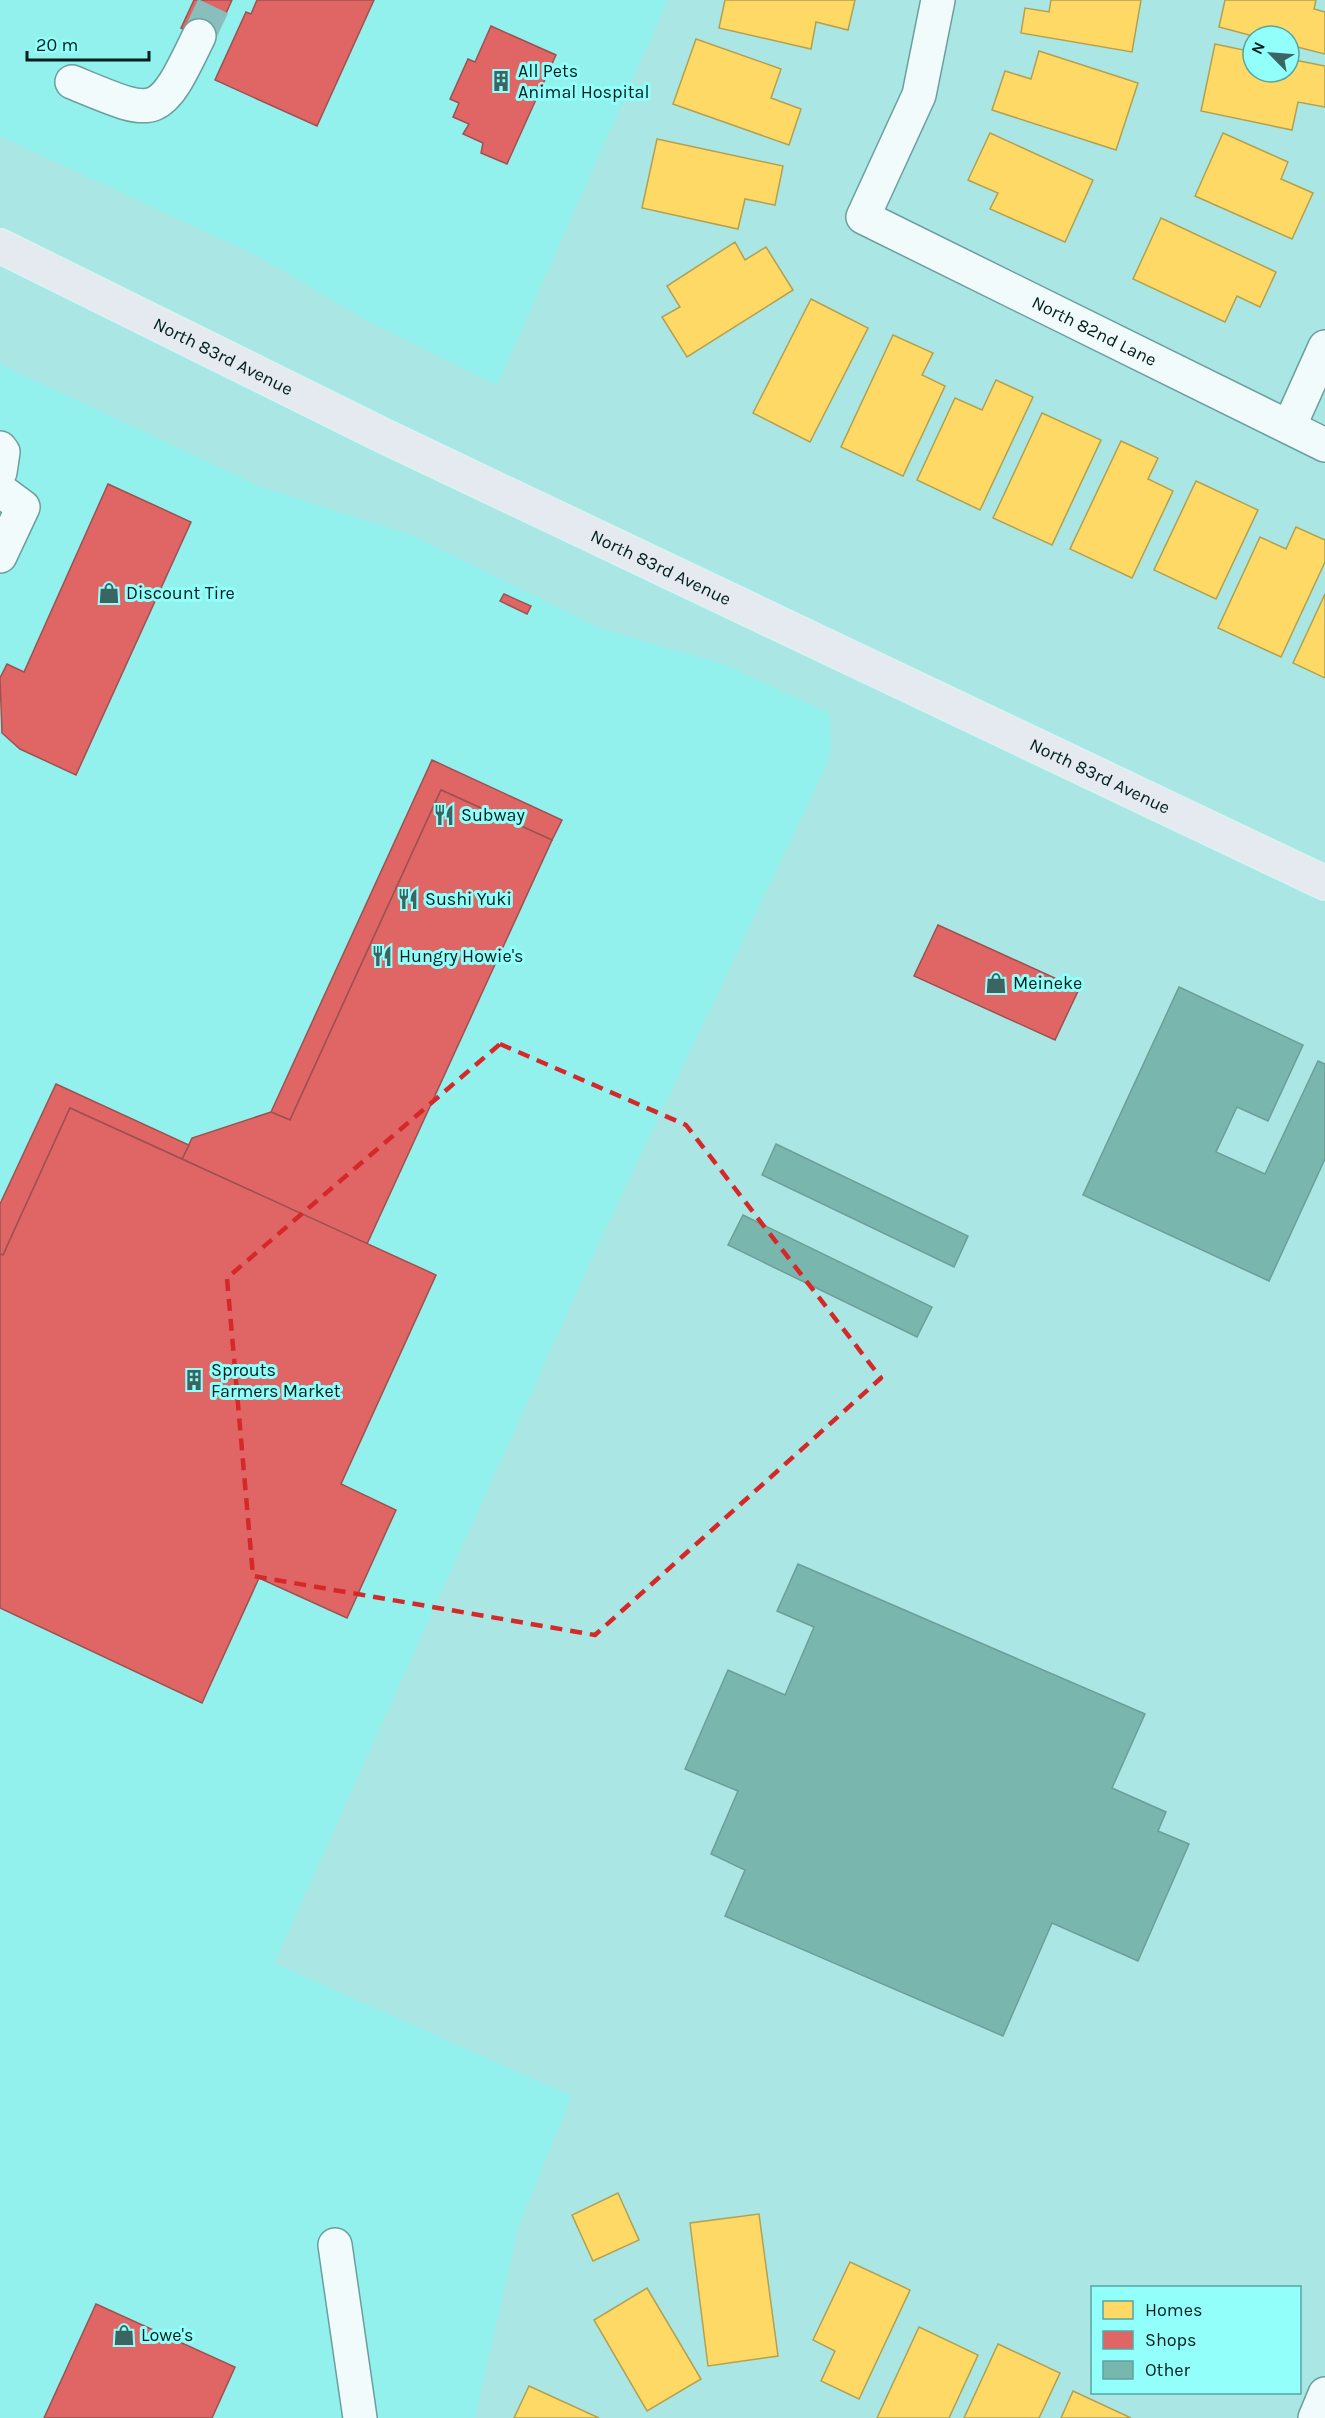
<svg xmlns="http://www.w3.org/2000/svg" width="1325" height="2418" viewBox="0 0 1325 2418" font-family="Karla,sans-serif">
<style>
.built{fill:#92f1ed}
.homes{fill:#ffd966;stroke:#b2a150;stroke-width:1.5}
.shops{fill:#e06666;stroke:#9d5150;stroke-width:1.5}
.building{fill:#78b6ae;stroke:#6e9e98;stroke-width:1.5}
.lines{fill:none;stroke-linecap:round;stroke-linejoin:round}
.minor-tunnel{stroke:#88bebc;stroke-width:33;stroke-dasharray:33 16;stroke-linecap:butt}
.minor-casing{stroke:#6a9f9e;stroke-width:36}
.major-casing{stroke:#d9f4f3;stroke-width:36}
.minor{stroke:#f2fbfb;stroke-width:33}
.major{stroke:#e5eaf0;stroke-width:33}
.marked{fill:none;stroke:#d62828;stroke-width:4.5;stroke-dasharray:12 8;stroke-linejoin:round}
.labels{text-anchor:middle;stroke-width:6;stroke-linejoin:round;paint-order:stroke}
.poi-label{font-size:18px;fill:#001f1e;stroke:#92fffa;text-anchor:start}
.street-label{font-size:18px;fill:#001f1e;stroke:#92fffa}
</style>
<rect width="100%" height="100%" fill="#aae6e4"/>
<g class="built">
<path d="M0 0H668L497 385 368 321 256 255 0 136Z"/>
<path d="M0 364 259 486 411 535 602 629 729 666 830 714 831 748 826 766 604 1232 274 1963 572 2096 519 2224 475 2418H0Z"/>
</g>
<g class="homes">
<path d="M725 0H855L848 30 816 22 811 49 719 28Z"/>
<path d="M1051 0H1141L1132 52 1021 33 1025 8 1049 12Z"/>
<path d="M1225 0H1316L1314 9 1325 12V54L1289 45V36H1253L1219 27Z"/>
<path d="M696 39 781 69 771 98 801 109 789 145 673 104Z"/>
<path d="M1215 44 1253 52V72H1289V59L1325 66V107L1298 102 1292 130 1201 111Z"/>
<path d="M1039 51 1138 83 1116 150 992 110 1005 71 1031 79Z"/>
<path d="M990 133 1093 180 1065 242 990 209 998 193 968 180Z"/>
<path d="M1223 133 1288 162 1281 179 1313 193 1292 239 1195 196Z"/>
<path d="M657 139 783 166 775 205 745 199 738 229 642 208Z"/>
<path d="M1161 218 1276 272 1260 307 1237 296 1225 322 1133 279Z"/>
<path d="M735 242 745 260 766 247 793 290 687 357 662 317 680 307 667 286Z"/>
<path d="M811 299 868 328 810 442 753 413Z"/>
<path d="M893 335 933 353 922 375 945 386 903 476 841 447Z"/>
<path d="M996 380 1033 397 980 510 917 480 955 398 982 410Z"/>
<path d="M1042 413 1101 440 1052 545 993 518Z"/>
<path d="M1121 441 1158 458 1148 479 1173 491 1132 578 1070 549Z"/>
<path d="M1196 481 1258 510 1216 599 1154 570Z"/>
<path d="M1296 527 1325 540V562L1281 657 1218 628 1260 537 1286 549Z"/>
<path d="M1325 594V678L1293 663Z"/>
<path d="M618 2193 639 2240 593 2261 572 2215Z"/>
<path d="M759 2214 778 2356 708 2366 690 2223Z"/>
<path d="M850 2262 910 2290 859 2399 821 2381 835 2351 813 2340Z"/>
<path d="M647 2288 701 2379 647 2411 594 2320Z"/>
<path d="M919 2327 978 2355 949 2418H877Z"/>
<path d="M998 2344 1060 2373 1039 2418H964Z"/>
<path d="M529 2386 599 2418H514Z"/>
<path d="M1073 2391 1131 2418H1061Z"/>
</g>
<g class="shops">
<path d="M194 0H232L213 42 181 28Z"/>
<path d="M257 0H374L317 126 215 80 246 12 251 14Z"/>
<path d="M491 26 556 55 507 164 481 153 483 143 463 134 469 124 453 117 459 103 450 99 468 59 475 62Z"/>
<path d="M108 484 191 522 76 775 20 749 2 733 0 678 7 664 24 672Z"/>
<path d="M504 594 531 606 527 614 500 601Z"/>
<path d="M432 760 562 820 552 840 441 790 290 1120 271 1112Z"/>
<path d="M441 790 552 840 367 1244 182 1159 192 1138 271 1112 290 1120Z"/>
<path d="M938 925 1079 989 1055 1040 914 976Z"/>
<path d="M56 1084 189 1145 182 1159 70 1108 3 1255 0 1254V1204Z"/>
<path d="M70 1108 436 1275 341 1484 396 1510 347 1618 259 1578 202 1703 0 1608V1254L3 1255Z"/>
<path d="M96 2304 235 2367 212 2418H44Z"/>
</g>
<g class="building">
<path d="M1179 987 1303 1045 1268 1121 1237 1107 1216 1152 1265 1174 1318 1061 1325 1064V1159L1269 1281 1083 1195Z"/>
<path d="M776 1144 968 1236 954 1267 762 1175Z"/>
<path d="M743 1215 932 1307 917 1337 728 1245Z"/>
<path d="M798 1564 1145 1714 1112 1788 1166 1812 1158 1831 1189 1844 1138 1961 1052 1923 1003 2036 725 1916 745 1870 711 1854 738 1791 685 1769 728 1670 785 1695 814 1627 777 1611Z"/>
</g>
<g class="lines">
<path class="minor-tunnel" d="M199 36 216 0"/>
<defs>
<g id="minor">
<path id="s1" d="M938 0 919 95 863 217 1325 445"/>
<path d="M72 82C157 117 158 122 199 36"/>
<path d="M1289 427 1325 347"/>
<path d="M0 448 3 452 0 472"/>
<path d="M0 490 23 507 0 556"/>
<path d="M335 2245 360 2418"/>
<path d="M1315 2418 1325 2394"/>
</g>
<g id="major">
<path id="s2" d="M0 246 384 436 1325 883"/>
</g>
</defs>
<use href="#minor" class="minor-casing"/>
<use href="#major" class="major-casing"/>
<use href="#minor" class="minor"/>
<use href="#major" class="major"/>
</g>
<path class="marked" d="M500 1044 686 1125 881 1378 595 1635 253 1576 227 1278Z"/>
<defs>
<symbol id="building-bare" viewBox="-9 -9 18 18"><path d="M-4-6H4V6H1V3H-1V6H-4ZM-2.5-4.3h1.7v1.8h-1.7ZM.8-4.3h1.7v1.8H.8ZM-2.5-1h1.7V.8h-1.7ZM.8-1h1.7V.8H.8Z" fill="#3b6563" stroke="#92fffa" stroke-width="2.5" paint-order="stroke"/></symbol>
<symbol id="shop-bare" viewBox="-9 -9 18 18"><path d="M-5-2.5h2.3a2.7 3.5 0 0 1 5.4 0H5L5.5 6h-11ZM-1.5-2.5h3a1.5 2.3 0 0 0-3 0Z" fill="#3b6563" stroke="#92fffa" stroke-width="2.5" paint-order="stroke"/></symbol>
<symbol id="restaurant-bare" viewBox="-9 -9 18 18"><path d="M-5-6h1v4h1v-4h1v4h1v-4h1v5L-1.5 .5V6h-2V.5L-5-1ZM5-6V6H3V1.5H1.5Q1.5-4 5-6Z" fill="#3b6563" stroke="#92fffa" stroke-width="2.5" paint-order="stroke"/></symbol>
</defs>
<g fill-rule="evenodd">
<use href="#building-bare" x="486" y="66" width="30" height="30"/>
<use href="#shop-bare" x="94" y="578" width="30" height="30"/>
<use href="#restaurant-bare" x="429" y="800" width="30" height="30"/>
<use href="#restaurant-bare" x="393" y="884" width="30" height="30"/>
<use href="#restaurant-bare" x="367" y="941" width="30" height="30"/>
<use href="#shop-bare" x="981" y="968" width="30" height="30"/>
<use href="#building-bare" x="179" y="1365" width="30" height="30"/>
<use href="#shop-bare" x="109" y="2320" width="30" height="30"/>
</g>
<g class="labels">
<g class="poi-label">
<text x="518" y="77">All Pets<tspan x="518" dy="21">Animal Hospital</tspan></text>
<text x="126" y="599">Discount Tire</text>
<text x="461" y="821">Subway</text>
<text x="425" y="905">Sushi Yuki</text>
<text x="399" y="962">Hungry Howie's</text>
<text x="1013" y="989">Meineke</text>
<text x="211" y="1376">Sprouts<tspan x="211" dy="21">Farmers Market</tspan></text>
<text x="141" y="2341">Lowe's</text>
</g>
<g class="street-label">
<text dy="6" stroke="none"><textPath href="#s1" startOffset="489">North 82nd Lane</textPath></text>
<text dy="6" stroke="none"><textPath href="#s2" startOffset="249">North 83rd Avenue</textPath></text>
<text dy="6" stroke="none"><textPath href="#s2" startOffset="735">North 83rd Avenue</textPath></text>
<text dy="6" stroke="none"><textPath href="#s2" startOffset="1221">North 83rd Avenue</textPath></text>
</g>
</g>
<rect x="1091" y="2286" width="210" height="108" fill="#92fffa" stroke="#58a5a2" stroke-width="1.5"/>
<rect x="1103" y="2301" width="30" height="18" fill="#ffd966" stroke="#58a5a2" stroke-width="1.5"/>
<text x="1145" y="2316" font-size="18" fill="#001f1e">Homes</text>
<rect x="1103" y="2331" width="30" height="18" fill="#e06666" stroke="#58a5a2" stroke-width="1.5"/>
<text x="1145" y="2346" font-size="18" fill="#001f1e">Shops</text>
<rect x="1103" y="2361" width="30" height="18" fill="#78b6ae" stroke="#58a5a2" stroke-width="1.5"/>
<text x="1145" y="2376" font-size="18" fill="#001f1e">Other</text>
<g transform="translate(1271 54) rotate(295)"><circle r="28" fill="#92fffa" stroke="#58a5a2" stroke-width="1.5"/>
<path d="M0-4.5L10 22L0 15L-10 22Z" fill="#3b6563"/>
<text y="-9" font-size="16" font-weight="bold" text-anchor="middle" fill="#001f1e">N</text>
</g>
<path d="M27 51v9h122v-9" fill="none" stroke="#001f1e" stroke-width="3"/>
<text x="36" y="51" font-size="18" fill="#001f1e" stroke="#92fffa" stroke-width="4.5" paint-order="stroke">20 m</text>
</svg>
